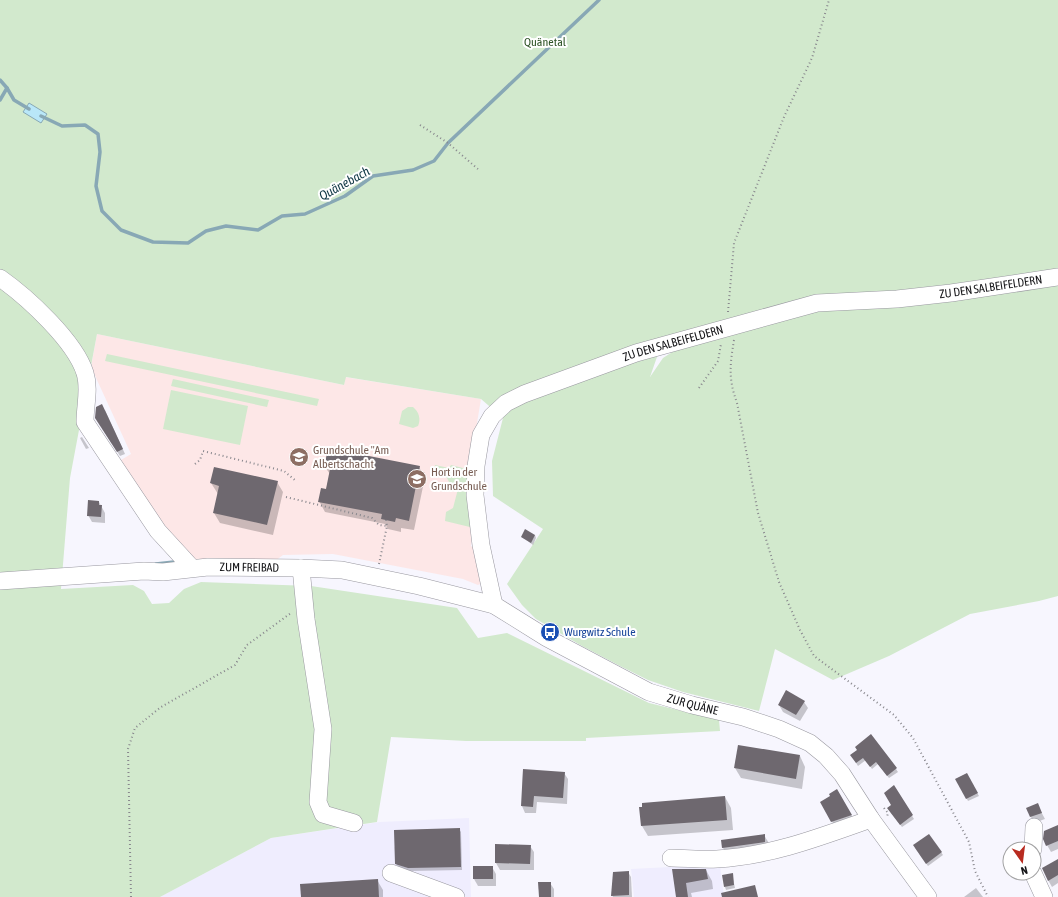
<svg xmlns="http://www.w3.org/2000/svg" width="1058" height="897" viewBox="0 0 1058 897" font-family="'Asap Condensed',sans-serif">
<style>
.built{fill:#efedfe}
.education{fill:#fde7e7}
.green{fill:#d2e9cd;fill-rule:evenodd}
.water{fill:#b9e7f8;stroke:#88a8b5}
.shadow{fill:#0003}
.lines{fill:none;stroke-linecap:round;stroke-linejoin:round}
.stream{stroke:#88a8b5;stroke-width:3.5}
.building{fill:#6e686f}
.minor-casing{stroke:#9998a0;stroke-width:18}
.path{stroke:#88878d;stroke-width:2;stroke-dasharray:1 3;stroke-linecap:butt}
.minor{stroke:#fff;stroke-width:17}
.labels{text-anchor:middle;stroke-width:4;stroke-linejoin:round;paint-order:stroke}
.park-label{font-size:12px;fill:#2e5326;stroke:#fff}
.street-label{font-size:12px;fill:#161619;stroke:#fff}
.education-label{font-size:12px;fill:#785e54;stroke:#fff;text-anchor:start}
.transit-label{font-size:12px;fill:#164399;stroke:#fff;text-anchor:start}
.water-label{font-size:13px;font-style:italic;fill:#103845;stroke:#fff}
</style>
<rect width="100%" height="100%" fill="#f7f6fe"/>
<g class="built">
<path d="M469 818 471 897H160L271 838 380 822Z"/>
<path d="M670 862 720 865 724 897H634L631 869 670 867Z"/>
</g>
<path class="education" d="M97 334 344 385 345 377 481 399 470 465 472 539 471 546 477 550 486 581 478 585 463 579 333 554 283 555 275 561 192 560 177 547 121 460 131 454 91 367Z"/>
<g class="green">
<path d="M0 0H1058V596L1039 601 970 614 889 656 833 680 775 649 759 711 683 692 648 680 620 666 582 646 536 619 522 605 507 584 543 529 493 496 492 461 503 418 481 399 346 377 344 385 97 334 70 478 61 589 133 585 144 591 152 604 169 603 184 589 201 582 311 586 457 608 478 638 507 633 649 703 719 720 720 731 586 738V741H466L391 737 377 822 271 838 160 897H0ZM677 349 663 358 650 377 658 354Z"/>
<path d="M107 354 319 399 317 406 105 361Z"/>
<path d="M173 379 269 400 267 407 171 386Z"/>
<path d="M171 390 248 406 240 445 163 429Z"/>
<path d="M408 407H413C419 412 421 419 418 426L413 428 399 424 402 411Z"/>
<path d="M435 465 449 468 451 465 467 469 470 473 474 528 445 521 446 512 453 508 458 489 451 486 447 478 434 474Z"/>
</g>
<path class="water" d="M29 103 47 114 41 123 23 112Z"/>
<g class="shadow">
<path d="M105 410 125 454 120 456 102 428Z"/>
<path d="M82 437 89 448 86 449 80 438Z"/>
<path d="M325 467H419L425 477 414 530 401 528V532L388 529 385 524 325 512 319 501 326 490 330 474Z"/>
<path d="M214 468 277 482 283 492 273 535 220 523 214 513 218 494 211 483Z"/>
<path d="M99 502 105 513V523L92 522 88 515Z"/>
<path d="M535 535 536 538 533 545 522 537Z"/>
<path d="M804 702 808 708 800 721 783 712 779 705Z"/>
<path d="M858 750 896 769 898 772 889 778 878 764 872 769 866 760 858 766 853 758Z"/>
<path d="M800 756 805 767 802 789 741 778 735 768Z"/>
<path d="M523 770 564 773 568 779 567 804 537 802 536 813H525L522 806Z"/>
<path d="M967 774 979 796 968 801 957 780Z"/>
<path d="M894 787 914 819 902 827 890 811 892 805Z"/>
<path d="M837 790 853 818 834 825 821 802 832 797Z"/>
<path d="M725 797 731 808 733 830 648 836 642 826 640 808Z"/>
<path d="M1037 804 1045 819 1034 823 1027 809Z"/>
<path d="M1058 826V849L1051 852 1047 845Z"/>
<path d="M459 829 461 832 462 870 410 871 398 867 396 863Z"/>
<path d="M764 835 770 845 729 858 723 848 722 841Z"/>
<path d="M496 845 530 846 534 852V870H500L496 863Z"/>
<path d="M915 848 941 852 943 855 928 866Z"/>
<path d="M1058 860V883L1052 887 1048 880Z"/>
<path d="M474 867H492L496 874V886H478L474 879Z"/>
<path d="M673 870H706L712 881 713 889 691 893 692 897H677Z"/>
<path d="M628 872 631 877 632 897H613L612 895Z"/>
<path d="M732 874 735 888 726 890 725 887Z"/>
<path d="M377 880 383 890V897H302Z"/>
<path d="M550 883 554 889V897H540Z"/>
<path d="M976 888 983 897H964Z"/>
</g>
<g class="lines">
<g class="stream">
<path d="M0 80 7 88 14 100 29 109"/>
<path d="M0 100 7 88"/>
<path d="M41 116 62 126 85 125 98 134 100 152 96 186 102 211 121 230 153 242 188 243 206 231 226 226 258 230 282 216 305 214 345 196 373 176 413 170 434 161 448 143 599 0"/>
<path d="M156 564 174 562"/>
</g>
</g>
<g class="building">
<path d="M102 404 123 449 117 452 95 418 96 407Z"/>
<path d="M328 448 420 466 409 521 396 518 395 522 381 519 382 514 318 502 321 488 326 489 330 469 324 468Z"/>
<path d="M214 467 278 481 267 525 213 513 219 486 210 483Z"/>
<path d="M88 500 99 501V505H102L101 517 87 516Z"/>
<path d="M525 529 535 535 531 543 521 537Z"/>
<path d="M786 690 805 701 796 715 778 705Z"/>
<path d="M871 734 897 768 887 776 876 762 870 767 863 758 856 763 850 755 857 750 855 747Z"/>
<path d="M738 745 800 755 796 779 734 768Z"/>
<path d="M523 769 565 772 563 798 534 796 533 807 521 806Z"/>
<path d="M967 773 978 793 966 799 955 779Z"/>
<path d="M894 785 913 815 900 825 887 808 891 805 884 793Z"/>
<path d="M837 789 852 815 831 822 820 802 830 796 829 794Z"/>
<path d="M725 796 727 820 641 826 639 807H642V803Z"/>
<path d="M1038 803 1042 813 1030 817 1026 808Z"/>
<path d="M1058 825V841L1046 846 1043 839 1044 831Z"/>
<path d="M460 828 461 867 408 868 395 864 394 830Z"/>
<path d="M765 834V842L722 848 721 840Z"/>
<path d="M929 834 942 852 926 864 913 845Z"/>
<path d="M495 844 531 845 530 864 495 863Z"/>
<path d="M1058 859V875L1048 881 1042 868Z"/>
<rect x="473" y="866" width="20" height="13"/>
<path d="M672 869H706L708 879 686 883 688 897H676Z"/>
<path d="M629 871V895L611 896 613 872Z"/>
<path d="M733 873 734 885 724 887 722 875Z"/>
<path d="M378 879 379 897H301L300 884Z"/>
<path d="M538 882H551V897H539Z"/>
<path d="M755 885 758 897H722L721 893Z"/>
</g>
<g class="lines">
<defs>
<g id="minor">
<path d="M0 278C27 297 75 341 85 373 90 389 85 405 85 422L158 531 192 568"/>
<path d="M301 568 306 619 323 729 318 802 323 814 354 823"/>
<path id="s1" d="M0 581 144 571 163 572 208 567 301 568 342 570 419 586 494 605 547 638 649 692 692 705 743 717 779 729 810 743 826 756 842 774 871 819 928 897"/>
<path id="s2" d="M494 605 481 545 475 495 476 466 481 435 492 416 506 403 524 394 636 353 817 303 897 299 951 293 1058 277"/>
<path d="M1033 849 1034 827"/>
<path d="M671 858C686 858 702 860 717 859 771 856 820 837 871 819"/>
<path d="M391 873 456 897"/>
<path d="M1033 873 1044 897"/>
</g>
</defs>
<use href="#minor" class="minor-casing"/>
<g class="path">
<path d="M420 125 448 143 479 170"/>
<path d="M728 312 734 243 784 117 812 58 829 0"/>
<path d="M734 340C730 365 728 378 737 403L758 513 779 582 800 630 814 656 894 715 913 738 969 842 975 871 988 897"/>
<path d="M699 388 718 361 721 344"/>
<path d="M195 464 200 460 203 451 284 471 296 481"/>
<path d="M286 497 372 518 379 525 387 526"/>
<path d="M379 564 387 526 386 520"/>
<path d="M884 808 888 813 887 817"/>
<path d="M131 897 128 749 135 728 161 707 235 665 247 645 291 613"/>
</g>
<use href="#minor" class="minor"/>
</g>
<defs>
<symbol id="school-disc" viewBox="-11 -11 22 22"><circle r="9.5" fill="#8d6e63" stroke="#fff"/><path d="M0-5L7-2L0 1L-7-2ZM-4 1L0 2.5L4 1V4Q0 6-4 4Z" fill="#fff"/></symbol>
<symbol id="bus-disc" viewBox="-11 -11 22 22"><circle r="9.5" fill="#1a4fb4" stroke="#fff"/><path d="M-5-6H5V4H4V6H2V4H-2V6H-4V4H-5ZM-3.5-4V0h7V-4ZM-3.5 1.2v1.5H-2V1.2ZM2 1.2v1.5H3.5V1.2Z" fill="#fff"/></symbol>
</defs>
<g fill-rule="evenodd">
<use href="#school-disc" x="288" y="446" width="22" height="22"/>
<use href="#school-disc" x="406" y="468" width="22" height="22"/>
<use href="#bus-disc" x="539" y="621" width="22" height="22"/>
</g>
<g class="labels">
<g class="park-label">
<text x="545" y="46">Quänetal</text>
</g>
<g class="street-label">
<text dy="4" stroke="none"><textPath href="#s2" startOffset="715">ZU DEN SALBEIFELDERN</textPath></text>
<text dy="4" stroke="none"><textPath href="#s2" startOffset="391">ZU DEN SALBEIFELDERN</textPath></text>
<text dy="4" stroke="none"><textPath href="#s1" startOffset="250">ZUM FREIBAD</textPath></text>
<text dy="4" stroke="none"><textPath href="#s1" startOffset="722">ZUR QUÄNE</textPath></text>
</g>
<g class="education-label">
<text x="313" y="454">Grundschule "Am<tspan x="313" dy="14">Albertschacht</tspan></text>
<text x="431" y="476">Hort in der<tspan x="431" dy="14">Grundschule</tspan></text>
</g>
<g class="transit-label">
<text x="564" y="636">Wurgwitz Schule</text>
</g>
<g class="water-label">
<text transform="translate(344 183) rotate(-29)" y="5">Quänebach</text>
</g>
</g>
<g transform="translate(1022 861) rotate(166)"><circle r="19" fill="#ffffff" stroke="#a2a2a3"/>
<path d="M0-3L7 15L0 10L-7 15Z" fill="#b82b20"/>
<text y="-6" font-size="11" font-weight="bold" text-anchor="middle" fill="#161619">N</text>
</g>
</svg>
